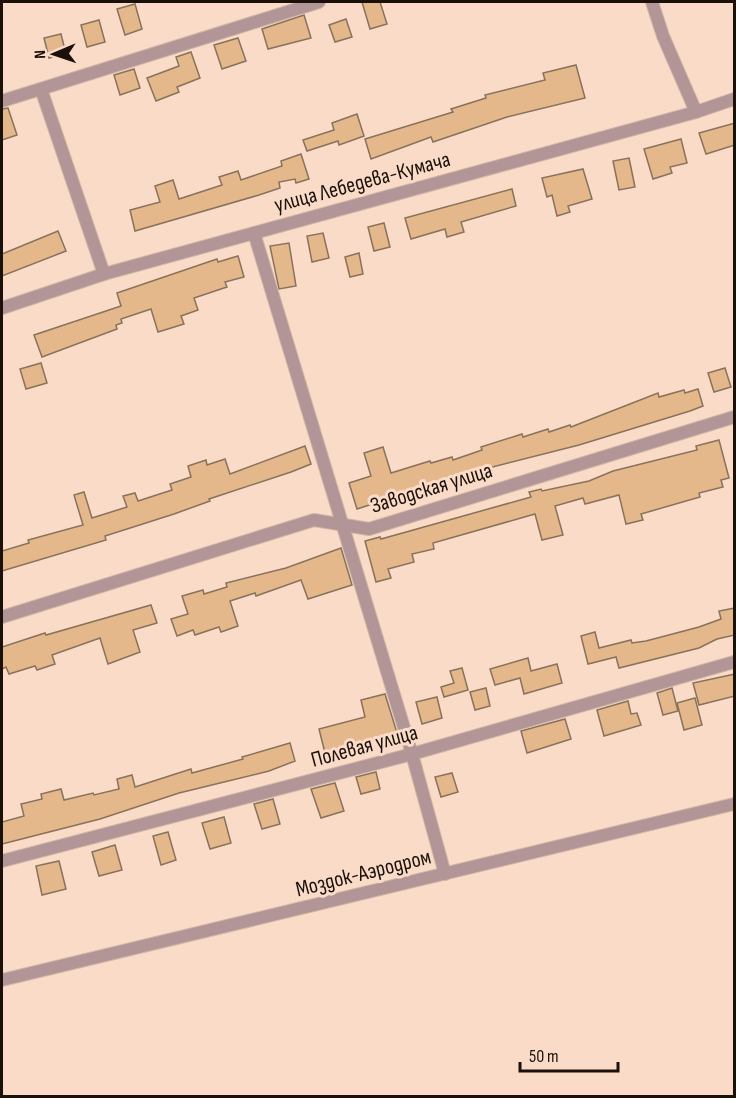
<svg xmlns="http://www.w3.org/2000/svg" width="736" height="1098" viewBox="0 0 736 1098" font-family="'Sofia Sans Condensed',sans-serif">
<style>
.building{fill:#e4b88b;stroke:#88725c;stroke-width:1.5}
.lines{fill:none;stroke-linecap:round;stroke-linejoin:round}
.street-casing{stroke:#d2b7a6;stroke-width:14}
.street{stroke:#b29597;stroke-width:12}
.labels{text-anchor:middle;stroke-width:6;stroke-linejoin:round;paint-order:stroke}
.street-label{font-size:22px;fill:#1b110a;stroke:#fadbc8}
</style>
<rect width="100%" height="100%" fill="#fadbc8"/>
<g class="building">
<path d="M362 2H380L387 24 370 29Z"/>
<path d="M135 4 142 29 125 35 117 9Z"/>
<path d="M304 15 311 38 268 49 262 29Z"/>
<path d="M346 19 352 37 335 42 329 25Z"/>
<path d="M99 20 105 42 87 47 81 25Z"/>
<path d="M61 34 66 54 49 58 44 38Z"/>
<path d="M238 38 246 61 222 69 214 45Z"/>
<path d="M191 52 200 78 177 87 179 92 156 101 147 78 179 66 176 57Z"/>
<path d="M576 65 585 98 507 117 433 142 431 137 371 159 365 139 453 112 451 109 486 98 485 95 545 80 543 73Z"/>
<path d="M134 69 140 88 120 95 114 75Z"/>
<path d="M8 108 17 135 2 140V109Z"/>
<path d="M357 114 364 136 339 145 338 141 307 151 303 140 334 130 332 123Z"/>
<path d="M735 123V145L706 154 699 133Z"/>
<path d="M681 139 687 163 670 167 672 173 653 179 644 149Z"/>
<path d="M301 154 309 179 296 183 295 179 279 182 280 188 259 195 135 231 130 210 160 202 155 186 173 180 179 199 222 185 219 177 238 171 241 180 282 166 281 161Z"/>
<path d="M629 158 635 187 619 190 613 161Z"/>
<path d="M583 169 592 199 568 206 570 212 557 216 552 195 547 197 542 178Z"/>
<path d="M512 189 516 206 461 222 464 232 447 237 445 229 411 239 405 218Z"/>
<path d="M384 223 390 247 374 251 368 227Z"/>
<path d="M58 231 66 251 2 276V254Z"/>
<path d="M323 233 329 258 312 262 307 236Z"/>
<path d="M289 243 296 286 279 289 270 246Z"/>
<path d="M359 253 363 274 350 277 345 257Z"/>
<path d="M238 256 244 277 225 282 227 287 194 298 198 310 181 316 184 324 158 332 151 309 121 319 122 323 116 325 117 329 42 357 34 335 121 306 117 293 217 259 218 262Z"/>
<path d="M41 363 47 383 26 389 20 369Z"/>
<path d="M725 368 731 387 714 392 708 373Z"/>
<path d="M698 389 703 406 690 411 579 445 465 474 357 509 349 483 371 476 364 453 383 447 391 473 430 461 431 463 452 457 453 460 482 450 481 447 522 434 523 437 548 429 549 432 570 425 571 427 658 393 659 397 684 390 685 393Z"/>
<path d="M719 440 729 478 721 480 723 487 699 493 700 497 641 514 643 520 626 524 619 495 585 504 583 498 555 506 563 535 542 540 535 514 433 543 434 549 412 554 414 562 388 569 391 578 376 582 365 541 380 537 381 539 531 497 529 492 541 489 542 491 589 481 613 471 697 450 696 446Z"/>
<path d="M305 446 311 464 291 472 209 499 210 501 174 514 105 536 106 540 2 571V551L29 543 28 540 83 525 74 495 84 492 92 518 127 507 123 496 135 493 138 501 172 490 170 484 191 477 188 466 206 460 207 465 225 459 230 474Z"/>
<path d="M341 548 352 585 308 599 301 580 256 596 255 593 230 601 238 626 221 632 219 627 195 635 193 630 177 636 171 619 188 614 182 596 203 590 204 594 227 587 226 583 286 568Z"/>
<path d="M151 605 157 623 133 630 140 652 108 664 100 638 52 655 55 664 37 670 35 666 9 674 6 667 2 669V647L45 633 46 635Z"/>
<path d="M735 608V635L717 639 699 648 619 668 616 657 588 664 581 636 595 632 599 648 631 640 632 643 646 641 699 627 721 619 719 611Z"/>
<path d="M528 658 531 671 557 664 562 683 524 694 520 678 495 685 490 669Z"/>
<path d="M462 668 468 690 444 697 441 687 454 683 450 671Z"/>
<path d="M735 674V696L699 705 693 683Z"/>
<path d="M486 688 490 706 475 710 470 692Z"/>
<path d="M672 688 678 711 663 715 657 693Z"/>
<path d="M385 694 397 733 325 753 319 729 365 717 361 700Z"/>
<path d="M437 697 442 718 422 724 416 702Z"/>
<path d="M695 698 702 725 684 730 677 703Z"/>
<path d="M628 701 631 714 637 713 641 725 604 736 597 710Z"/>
<path d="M565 719 571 739 527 753 521 731Z"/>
<path d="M290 743 295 761 269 771 179 793 100 819 2 844V822L24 816 21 804 42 799 41 794 61 789 64 800 93 793 94 795 119 789 117 779 132 775 135 787 191 769 192 773 243 759 242 757Z"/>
<path d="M376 772 380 789 361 794 356 777Z"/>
<path d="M452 773 458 792 441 797 435 777Z"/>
<path d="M335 783 344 811 321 818 311 789Z"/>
<path d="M273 799 280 824 262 829 254 804Z"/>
<path d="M224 817 231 843 210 849 202 823Z"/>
<path d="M168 832 176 860 161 865 153 836Z"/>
<path d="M115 845 122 870 99 876 92 852Z"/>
<path d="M59 861 66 889 42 895 36 866Z"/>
</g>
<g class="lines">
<defs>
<g id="street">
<path d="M652 2 663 36 696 112"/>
<path d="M41 89 104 274"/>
<path d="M2 101 319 2"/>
<path d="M254 233 412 754 445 874"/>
<path d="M2 308 104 274 696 112 734 99"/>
<path d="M2 617 314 520 369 529 734 417"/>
<path d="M2 861 412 754 734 662"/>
<path d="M2 980 734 804"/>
</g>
</defs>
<use href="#street" class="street-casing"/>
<use href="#street" class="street"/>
</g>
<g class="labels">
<g class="street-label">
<text transform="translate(362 181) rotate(-15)" y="8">улица Лебедева-Кумача</text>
<text transform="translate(431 487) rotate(-17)" y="8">Заводская улица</text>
<text transform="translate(364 745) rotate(-15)" y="8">Полевая улица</text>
<text transform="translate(363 872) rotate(-14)" y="8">Моздок-Аэродром</text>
</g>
</g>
<rect width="736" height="1098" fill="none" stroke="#1b110a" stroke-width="6"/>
<g transform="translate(54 54) rotate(268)" stroke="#fadbc8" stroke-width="4.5" paint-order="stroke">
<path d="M0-4.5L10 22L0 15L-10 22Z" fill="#1b110a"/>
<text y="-9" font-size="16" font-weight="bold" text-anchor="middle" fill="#1b110a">N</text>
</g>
<path d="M520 1062v9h98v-9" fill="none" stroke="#1b110a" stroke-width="3"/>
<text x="529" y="1062" font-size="18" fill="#1b110a" stroke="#fadbc8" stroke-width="4.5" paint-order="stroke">50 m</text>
</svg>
